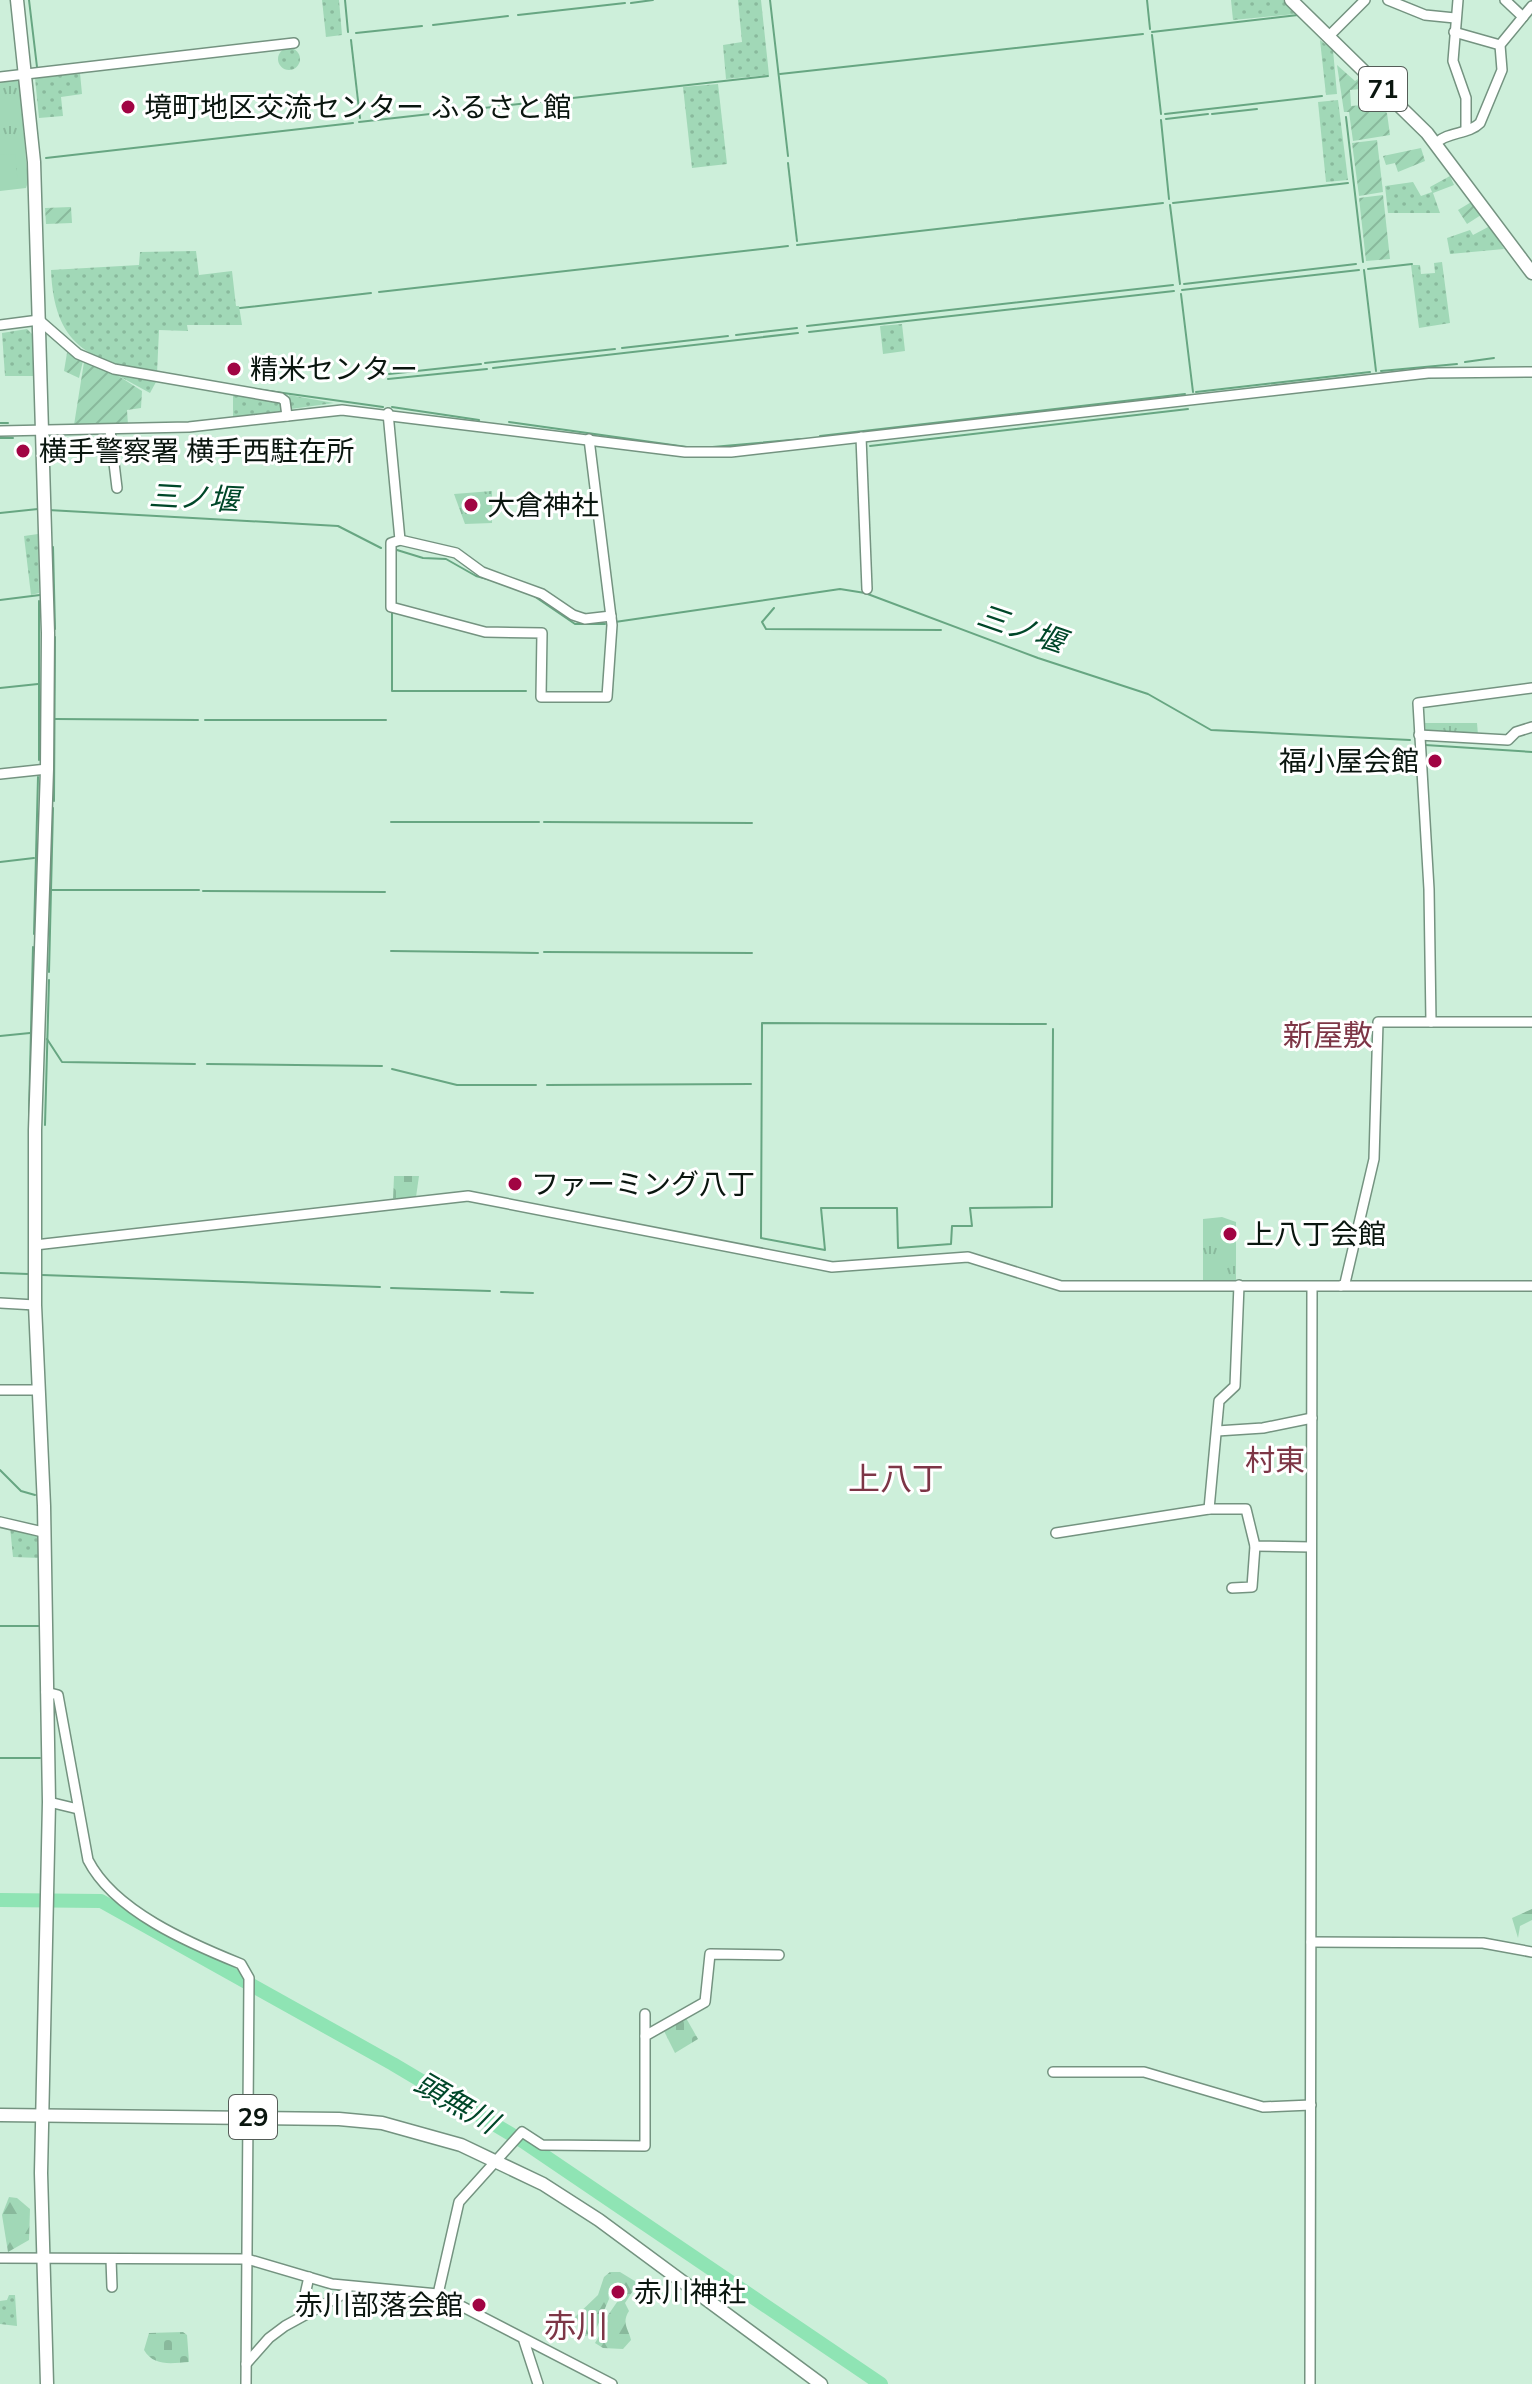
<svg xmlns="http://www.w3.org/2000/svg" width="1532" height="2384" viewBox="0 0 1532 2384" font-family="'Nunito Sans','Noto Sans JP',sans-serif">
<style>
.grass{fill:url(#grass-dots)}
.forest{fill:url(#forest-firs)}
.cemetery{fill:url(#cemetery-stones)}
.park{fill:url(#park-tufts)}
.garden{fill:url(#garden-furrows)}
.pitch{fill:#a1d8b7}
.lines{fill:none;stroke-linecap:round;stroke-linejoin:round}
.stream{stroke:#67a682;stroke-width:2}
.river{stroke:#8fe4b4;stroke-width:14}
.minor-casing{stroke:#749380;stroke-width:12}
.major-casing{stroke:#749380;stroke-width:15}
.minor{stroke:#fff;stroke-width:9}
.major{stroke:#fff;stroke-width:12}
.poi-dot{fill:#a10443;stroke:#fff;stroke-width:3}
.labels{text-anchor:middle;stroke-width:6;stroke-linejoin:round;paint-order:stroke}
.shield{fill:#fff;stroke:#545c57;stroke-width:2}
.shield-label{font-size:26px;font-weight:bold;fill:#0a160f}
.poi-label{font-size:28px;fill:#0a160f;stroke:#fff;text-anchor:start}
.water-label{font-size:30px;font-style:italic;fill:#004729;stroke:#fff}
.neighbourhood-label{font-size:30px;fill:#7d3646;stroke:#fff}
.quarter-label{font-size:32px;fill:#7d3646;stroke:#fff}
</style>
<defs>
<pattern id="grass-dots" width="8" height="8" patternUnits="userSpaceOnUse" patternTransform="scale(2)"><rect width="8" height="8" fill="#a1d8b7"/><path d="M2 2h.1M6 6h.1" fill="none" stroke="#89b99c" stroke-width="1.8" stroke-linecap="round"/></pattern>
<pattern id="forest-firs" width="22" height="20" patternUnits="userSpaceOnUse" patternTransform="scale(2)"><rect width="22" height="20" fill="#a1d8b7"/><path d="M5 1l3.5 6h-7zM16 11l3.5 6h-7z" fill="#89b99c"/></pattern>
<pattern id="cemetery-stones" width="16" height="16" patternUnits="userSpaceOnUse" patternTransform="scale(2)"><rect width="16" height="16" fill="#a1d8b7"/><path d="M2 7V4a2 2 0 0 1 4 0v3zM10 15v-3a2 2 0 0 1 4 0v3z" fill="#89b99c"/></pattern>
<pattern id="park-tufts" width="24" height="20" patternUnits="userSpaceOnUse" patternTransform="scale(2)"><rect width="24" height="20" fill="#a1d8b7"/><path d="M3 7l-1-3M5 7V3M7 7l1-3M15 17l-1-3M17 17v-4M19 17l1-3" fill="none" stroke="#89b99c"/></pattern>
<pattern id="garden-furrows" width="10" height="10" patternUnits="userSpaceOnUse" patternTransform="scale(2)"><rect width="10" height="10" fill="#a1d8b7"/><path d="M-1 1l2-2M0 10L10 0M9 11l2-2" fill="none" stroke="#89b99c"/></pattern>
</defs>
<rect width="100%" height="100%" fill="#cdefda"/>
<g class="grass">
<path d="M322 0H339L342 35 326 37Z"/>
<path d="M738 0H761L769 75 726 79 723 45 742 42Z"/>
<path d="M1231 0H1283L1295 14 1233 20Z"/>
<path d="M1320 40 1333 50 1337 94 1326 95Z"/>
<circle cx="289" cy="59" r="11"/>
<path d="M80 73 82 94 61 97 63 116 39 118 35 78Z"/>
<path d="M718 84 727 164 692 168 683 87Z"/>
<path d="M1338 100 1348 180 1326 182 1318 102Z"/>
<path d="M1450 176 1454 185 1433 193 1440 213H1388L1385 186 1413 182 1421 196 1432 192 1430 187Z"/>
<path d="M1490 226 1504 249 1450 254 1447 238 1470 230 1473 235Z"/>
<path d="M196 251 199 275 232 271 236 306H239L242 325H187L188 331 159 330 157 374C88 361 54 345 51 270L139 265 140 252Z"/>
<path d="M1442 262 1450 323 1419 328 1411 265H1420L1421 274 1435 273 1434 263Z"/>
<path d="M902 324 905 351 883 354 880 326Z"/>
<path d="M27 329 33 335V376H5L2 333Z"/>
<path d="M117 375 156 382 150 393Z"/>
<path d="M233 394 282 402 281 411 233 418Z"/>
<path d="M289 395 334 403 291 409Z"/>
<path d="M38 534 39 593 31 595 24 536Z"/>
<path d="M10 1527 39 1533 40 1558 13 1557Z"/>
<path d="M9 2295H15L17 2326 0 2324V2301L7 2300Z"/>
</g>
<g class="forest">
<path d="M1532 1909V1920L1520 1926 1518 1938 1512 1918Z"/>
<path d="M9 2197 17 2198 30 2209 29 2240 8 2252 2 2215Z"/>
<path d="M610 2272H620L638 2283 625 2303 629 2311C621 2323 629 2330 631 2340L623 2349 603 2348 595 2343 608 2321 606 2318 624 2292 623 2284 608 2293 609 2299 594 2334 585 2336 575 2317 598 2295 604 2277Z"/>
</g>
<g class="cemetery">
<path d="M394 1176H419L416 1197 393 1200Z"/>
<path d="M686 2018 698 2039 675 2053 664 2031Z"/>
<path d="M183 2332 187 2335 189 2362C172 2363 154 2367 144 2350L149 2333Z"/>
</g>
<g class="park">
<path d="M19 80 28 182 26 188 0 191V82Z"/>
<path d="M492 491V523L465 524 454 494Z"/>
<path d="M1425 723H1477L1478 735 1426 731Z"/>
<path d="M1222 1217 1236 1222V1282H1203V1219Z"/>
</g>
<g class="garden">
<path d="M1337 65 1355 81 1361 77 1372 88 1350 90 1351 106 1376 104 1387 113 1390 135 1353 141 1349 112H1344Z"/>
<path d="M1377 140 1383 192 1359 196 1352 143Z"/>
<path d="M1421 148 1425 161 1398 172 1395 163 1386 165 1383 156Z"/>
<path d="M1383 195 1390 259 1366 261 1359 198Z"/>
<path d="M1473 201 1481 215 1467 224 1458 210Z"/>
<path d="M71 207 72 223 46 224 45 208Z"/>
<path d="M67 353 83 361 79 378 64 371Z"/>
<path d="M84 362 117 375 142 391 141 408 127 410 128 425H74Z"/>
</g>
<path class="pitch" d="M15 154 18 185H0V155Z"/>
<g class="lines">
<g class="stream">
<path d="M29 0 37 67"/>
<path d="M345 0 348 32"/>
<path d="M770 0 788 156"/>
<path d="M1147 0 1150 29"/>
<path d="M631 3 653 0"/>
<path d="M518 15 625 3"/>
<path d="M433 25 508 16"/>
<path d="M1152 32 1298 15"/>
<path d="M356 33 422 26"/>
<path d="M1152 35 1161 114"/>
<path d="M351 40 360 118"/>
<path d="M780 74 1143 34"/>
<path d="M1165 114 1322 96"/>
<path d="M1212 114 1257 109"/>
<path d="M1346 117 1363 262"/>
<path d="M1166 119 1208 114"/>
<path d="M1161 120 1169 199"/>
<path d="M359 122 768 76"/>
<path d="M46 158 353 123"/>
<path d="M788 163 797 241"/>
<path d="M1173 203 1348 183"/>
<path d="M1170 205 1180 284"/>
<path d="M797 245 1163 203"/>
<path d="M1368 269 1412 264"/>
<path d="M1364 270 1376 371"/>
<path d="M1184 284 1356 264"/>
<path d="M1182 290 1359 270"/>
<path d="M379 292 788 246"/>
<path d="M1181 294 1193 392"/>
<path d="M240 308 371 293"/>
<path d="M807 326 1173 285"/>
<path d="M809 332 1174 291"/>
<path d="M736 335 797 328"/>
<path d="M622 348 728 336"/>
<path d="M1465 362 1494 358"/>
<path d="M485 363 615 349"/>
<path d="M493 368 798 333"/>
<path d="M1381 371 1457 364"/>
<path d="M389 374 481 364"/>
<path d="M388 379 487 369"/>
<path d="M255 389 383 407"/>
<path d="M1196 392 1370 372"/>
<path d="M392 407 479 420"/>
<path d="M509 422 694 448"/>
<path d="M0 423H8"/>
<path d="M820 436 1185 394"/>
<path d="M0 438H13"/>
<path d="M870 446 1188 409"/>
<path d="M701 448 802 439"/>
<path d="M48 510 338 526 381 548"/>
<path d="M0 513 38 509"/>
<path d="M53 547 55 629"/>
<path d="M397 550 423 558 446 559 476 576 491 580"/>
<path d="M531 594 575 624H605"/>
<path d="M0 600 40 595"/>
<path d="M774 608 762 622 766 629 941 630"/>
<path d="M392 613V691H526"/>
<path d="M615 622 840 589 865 593 1038 658 1148 694 1211 730 1410 740"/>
<path d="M0 688 38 684"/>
<path d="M55 719 198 720"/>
<path d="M205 720H386"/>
<path d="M1425 745 1532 752"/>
<path d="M39 760V601"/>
<path d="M54 801 55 637"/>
<path d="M391 822H539"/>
<path d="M544 822 752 823"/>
<path d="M0 862 34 858"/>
<path d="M52 890H199"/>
<path d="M203 891 385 892"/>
<path d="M34 934 38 777"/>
<path d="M391 951 538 953"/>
<path d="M544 952 752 953"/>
<path d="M49 972 53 808"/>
<path d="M1046 1024 762 1023 761 1238 825 1250 821 1208H897L898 1248 951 1244 952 1226H972L970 1208 1052 1207 1053 1029"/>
<path d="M0 1036 30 1033"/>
<path d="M47 1039 62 1062 195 1064"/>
<path d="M207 1064 382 1066"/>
<path d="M392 1069 457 1085H536"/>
<path d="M547 1085 751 1084"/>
<path d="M29 1113 33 947"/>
<path d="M45 1125 49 980"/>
<path d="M0 1273 28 1274"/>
<path d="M42 1275 380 1287"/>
<path d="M391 1288 490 1291"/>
<path d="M501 1292 533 1293"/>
<path d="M0 1470 21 1491 35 1495"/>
<path d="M0 1626H40"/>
<path d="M0 1758H40"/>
</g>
<path class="river" d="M0 1900 101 1901 393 2064 524 2142 881 2384"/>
<defs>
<g id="minor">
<path d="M1388 0 1425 15 1455 18"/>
<path d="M1458 0 1453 61 1466 98V130"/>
<path d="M1505 0 1523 17"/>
<path d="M1454 32 1500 45"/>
<path d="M1328 37 1365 0"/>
<path d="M0 77 294 43"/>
<path d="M1436 143C1449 131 1468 135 1480 123L1502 70 1500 45 1532 6"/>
<path d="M0 325 39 320 78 354 114 369 281 398 285 401 287 416"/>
<path d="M388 413 400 540 391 543V607L485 632 542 633 541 697H607L612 625 589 439"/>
<path d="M110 430 117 488"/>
<path d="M0 431 189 427 342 410 685 452H731L1428 373 1532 372"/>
<path d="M861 437 867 589"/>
<path d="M400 540 456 553 482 572 542 594 573 615 585 619 611 616"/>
<path d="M1419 735 1508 740 1516 732 1532 727"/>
<path d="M0 774 47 769"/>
<path d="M1431 1022 1429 889 1418 703 1532 688"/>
<path d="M35 1245 468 1196 832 1267 968 1257 1061 1286H1341L1345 1283 1374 1159 1378 1022H1532"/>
<path d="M1341 1286H1532"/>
<path d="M0 1303 35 1305"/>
<path d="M0 1390H38"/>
<path d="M1217 1431 1263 1428 1312 1418"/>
<path d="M1209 1509 1219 1401 1235 1386 1239 1285"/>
<path d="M0 1522 43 1532"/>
<path d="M1056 1533 1209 1509H1246L1255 1546 1311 1547"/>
<path d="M1232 1588 1252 1587 1255 1546"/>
<path d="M46 1692 58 1695 88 1860C114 1911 189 1943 241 1964L249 1978 246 2384"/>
<path d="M49 1802 78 1809"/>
<path d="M1311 1942 1483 1943 1532 1952"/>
<path d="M645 2014V2036"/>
<path d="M1053 2072H1144L1263 2107 1311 2105"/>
<path d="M0 2258 247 2259 332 2284 438 2294 612 2384"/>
<path d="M111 2259 112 2287"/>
<path d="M438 2294 459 2202 522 2132 542 2145 645 2146V2036L705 2002 710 1954 779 1955"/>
<path d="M300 2316 309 2277"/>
<path d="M524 2341 538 2384"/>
<path d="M246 2364 269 2338 285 2326 347 2292V2286"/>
<path d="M1310 2384 1312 1288"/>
</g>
<g id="major">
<path d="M17 0 34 162 48 633 47 769 35 1130V1305L44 1506 49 1802 41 2173 47 2384"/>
<path d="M1291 0 1427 133 1532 273"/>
<path d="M0 2115 339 2119 382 2123 461 2145 543 2184 599 2220 821 2384"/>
</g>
</defs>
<use href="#minor" class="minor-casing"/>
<use href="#major" class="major-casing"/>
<use href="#minor" class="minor"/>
<use href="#major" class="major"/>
</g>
<g class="poi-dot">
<circle cx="128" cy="107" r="8"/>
<circle cx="234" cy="369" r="8"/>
<circle cx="23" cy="451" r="8"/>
<circle cx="471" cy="505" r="8"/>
<circle cx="1435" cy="761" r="8"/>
<circle cx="515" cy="1184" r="8"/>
<circle cx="1230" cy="1234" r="8"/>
<circle cx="618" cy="2292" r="8"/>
<circle cx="479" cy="2305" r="8"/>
</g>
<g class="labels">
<g class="shield">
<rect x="1359" y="67" width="48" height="44" rx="6"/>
<rect x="229" y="2095" width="48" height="44" rx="6"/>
</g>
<g class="shield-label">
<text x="1383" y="98">71</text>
<text x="253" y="2126">29</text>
</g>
<g class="poi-label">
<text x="144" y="117">境町地区交流センター ふるさと館</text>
<text x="250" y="379">精米センター</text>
<text x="39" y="461">横手警察署 横手西駐在所</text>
<text x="487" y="515">大倉神社</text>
<text x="1419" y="771" text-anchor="end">福小屋会館</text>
<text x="531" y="1194">ファーミング八丁</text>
<text x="1246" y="1244">上八丁会館</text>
<text x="634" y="2302">赤川神社</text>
<text x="463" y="2315" text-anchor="end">赤川部落会館</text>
</g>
<g class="water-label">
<text transform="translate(194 498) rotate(3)" y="10">三ノ堰</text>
<text transform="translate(1021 629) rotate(19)" y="10">三ノ堰</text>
<text transform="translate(456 2103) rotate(30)" y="10">頭無川</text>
</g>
<g class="neighbourhood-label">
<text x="1328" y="1046">新屋敷</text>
<text x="1275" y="1471">村東</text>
</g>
<g class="quarter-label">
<text x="896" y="1490">上八丁</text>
<text x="576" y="2337">赤川</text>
</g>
</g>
</svg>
